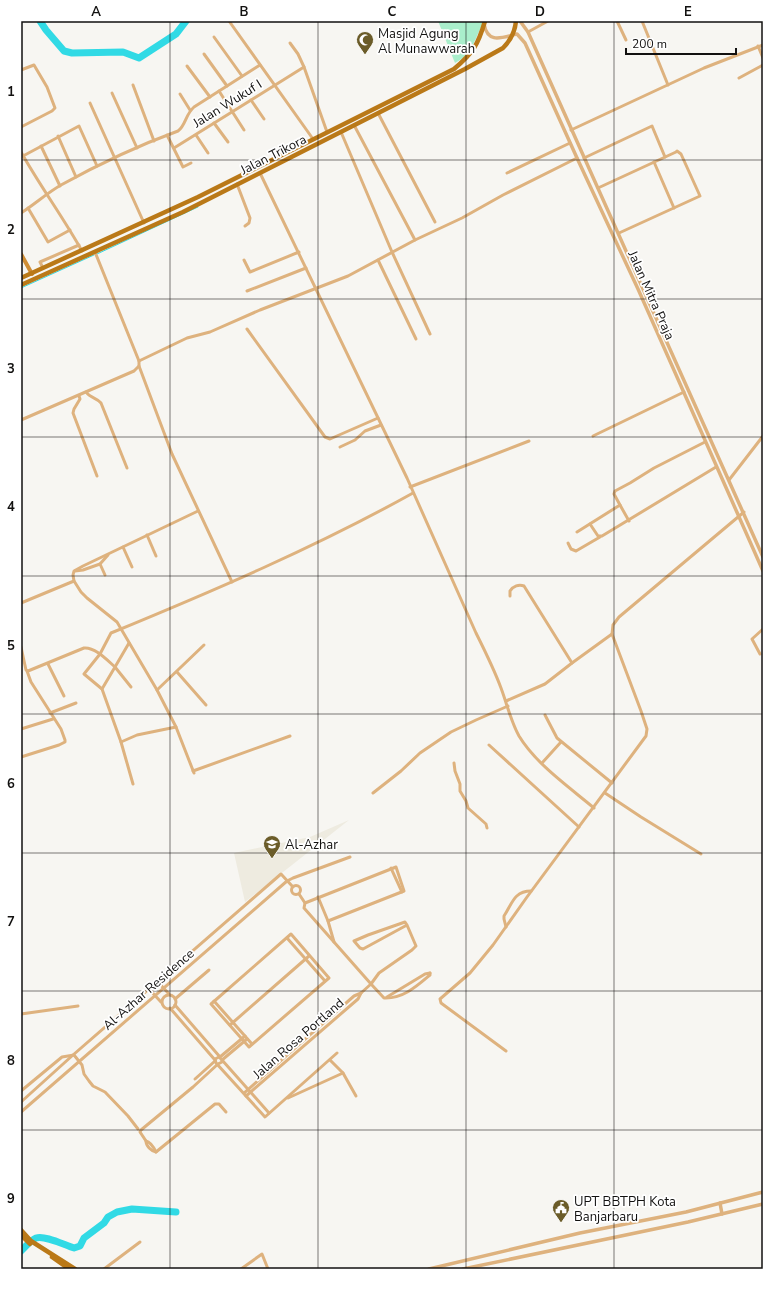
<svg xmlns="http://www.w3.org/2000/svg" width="784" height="1290" viewBox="0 0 784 1290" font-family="'Nunito Sans',sans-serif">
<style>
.built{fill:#eeebe0}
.green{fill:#a9eecb}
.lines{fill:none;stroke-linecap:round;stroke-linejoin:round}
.stream{stroke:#31dae5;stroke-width:1}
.river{stroke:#31dae5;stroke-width:7}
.minor{stroke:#deb27e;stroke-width:3}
.tertiary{stroke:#deb27e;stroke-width:3.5}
.secondary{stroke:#d08e36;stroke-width:4}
.primary{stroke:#ba7918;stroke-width:4.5}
.grid{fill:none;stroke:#121110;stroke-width:1;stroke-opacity:0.55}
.labels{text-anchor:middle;stroke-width:3.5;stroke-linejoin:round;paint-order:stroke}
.poi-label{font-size:13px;fill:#121110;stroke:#fff;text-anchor:start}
.street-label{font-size:13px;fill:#121110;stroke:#fff}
.neatline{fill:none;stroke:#121110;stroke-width:1.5}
.grid-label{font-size:13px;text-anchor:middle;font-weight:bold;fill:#121110}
</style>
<rect width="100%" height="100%" fill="#f7f6f2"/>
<path class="built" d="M349 820 245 902 234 853 310 837Z"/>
<path class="green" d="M438 21H484C482 26 479 31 477 36 472 48 467 57 455 63Z"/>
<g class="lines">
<g class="stream">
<path d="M97 254 198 207"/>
<path d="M21 288 94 255"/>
</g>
<g class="river">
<path d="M40 21 46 30 64 51 72 53 123 52 139 58 176 34 186 21"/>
<path d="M21 1251C25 1247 31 1240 36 1238 45 1235 64 1245 74 1248L80 1246 84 1238 104 1223 108 1217 117 1212 132 1209 176 1212"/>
</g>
<g class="minor">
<path d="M229 21 313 139"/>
<path d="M617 21 626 40"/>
<path d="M642 21 668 85"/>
<path d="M528 32 548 21"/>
<path d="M214 37 242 76"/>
<path d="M290 43 298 54 304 67 327 132"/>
<path d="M758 46 763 58"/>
<path d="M204 54 227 86"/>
<path d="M187 66 210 97"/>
<path d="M21 70 34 65 47 87 55 108 52 111 21 127"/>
<path d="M739 78 763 65"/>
<path d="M133 85 154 141"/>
<path d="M219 91 244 130"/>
<path d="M112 93 137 148"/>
<path d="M180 94 190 110"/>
<path d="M251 100 264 119"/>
<path d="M90 103 144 223"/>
<path d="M378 113 435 222"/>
<path d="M214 123 228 142"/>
<path d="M354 125 415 240"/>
<path d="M571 130 704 68 763 45"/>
<path d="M341 132 392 252 430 334"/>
<path d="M167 135 183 167 191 163"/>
<path d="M196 135 208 153"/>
<path d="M58 136 76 177"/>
<path d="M41 146 60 186"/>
<path d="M174 148 304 67"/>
<path d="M21 152C40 186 63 217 82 251"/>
<path d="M23 156 79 126 97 166"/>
<path d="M584 158 652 126 665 157"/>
<path d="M654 162 674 208"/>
<path d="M260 173 407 478 476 633C485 651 494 669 501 688 507 704 511 722 519 736 536 764 569 787 594 808"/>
<path d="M507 173 570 143"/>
<path d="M237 184 250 218 249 223 245 226"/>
<path d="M598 188 676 152 677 151 681 154 700 196 619 233"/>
<path d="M28 208 48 242 70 230"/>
<path d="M21 213C35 204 47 193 61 185 99 164 137 146 178 131 186 125 185 115 194 107L260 65"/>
<path d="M95 252 139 361V366L172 454 232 582"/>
<path d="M244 260 250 272 299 252"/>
<path d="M378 260 416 339"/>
<path d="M43 268 40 262 79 245"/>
<path d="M247 291 306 268"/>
<path d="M247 329 325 437 330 439 378 418"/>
<path d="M139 361 187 338 210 332 260 310 348 276 415 240 462 218 503 195 577 158"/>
<path d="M86 392C90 398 97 398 101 403L127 468"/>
<path d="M79 396 80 399 74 409 73 413 97 476"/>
<path d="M21 420 134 371 139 366"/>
<path d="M593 436 684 392"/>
<path d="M340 447 355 440 365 431 381 425"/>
<path d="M729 480 763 436"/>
<path d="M410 487 529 441"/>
<path d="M620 505 629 521"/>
<path d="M590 524 598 536H602L716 467"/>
<path d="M577 532 620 505 614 494 615 491 630 483 654 468 705 442"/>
<path d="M147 535 156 556"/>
<path d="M568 543 571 549 576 551 600 537"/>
<path d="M123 547 132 567"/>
<path d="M75 571 83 570 100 564"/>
<path d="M105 575 100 564 108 555"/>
<path d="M510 596V591C513 586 519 584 524 586L572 663"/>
<path d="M21 603 74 581"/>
<path d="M129 643 115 667 131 687"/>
<path d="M21 647 26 670 28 671 84 648C95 647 107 660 115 667L102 689"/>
<path d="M760 654 752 639 763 629"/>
<path d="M48 664 64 696"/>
<path d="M177 672 206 705"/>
<path d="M157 690 204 645"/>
<path d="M506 701 545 684 572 663 612 634"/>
<path d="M50 713 76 703"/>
<path d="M545 715 557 738 612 783"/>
<path d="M21 729 53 719"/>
<path d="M121 742 137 735 176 727"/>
<path d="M489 745 579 827"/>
<path d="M21 757 59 745 65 742V740L61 729 31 682 27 671"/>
<path d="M454 763 455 771 460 784V791L466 801 468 808 486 824 487 828"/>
<path d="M542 763 561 742"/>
<path d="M193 771 290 736"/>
<path d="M194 773 176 727 157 690 117 622 87 598 81 592 74 581 73 575 74 571 83 566 198 511"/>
<path d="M133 784 121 742 102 689 84 674 100 654 111 633C213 591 316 547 413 493"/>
<path d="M373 793 401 771 420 753 451 732 476 720 508 706"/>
<path d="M605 793 641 817 701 854"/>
<path d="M391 868 402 892"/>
<circle cx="296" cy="890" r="4.5"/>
<path d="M299 894 305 903"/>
<path d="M318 897 328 921 334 942"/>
<path d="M328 921 404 891 396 867 305 903 304 908 371 984 384 998C403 999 417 986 430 975V973"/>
<path d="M506 927 504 919V916C512 904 514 891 531 891"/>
<path d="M291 934 329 978 249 1047 211 1004Z"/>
<path d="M287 938 325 981"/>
<path d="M158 982 169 994"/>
<path d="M149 989 161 1002"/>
<circle cx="169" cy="1002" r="7"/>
<path d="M387 997 425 974 430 973"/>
<path d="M175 999 209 970"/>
<path d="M214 1001 252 1044"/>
<path d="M175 1005 220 1057 245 1036"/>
<path d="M170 1008 215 1060"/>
<path d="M21 1014 78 1006"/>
<path d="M230 1025 309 956"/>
<path d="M247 1039 222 1060 269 1113"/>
<path d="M506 1051 441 1003 440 999 470 973 493 945 527 897 646 736 647 729 641 711 612 634 613 625 619 617 744 512"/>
<path d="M330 1060 343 1073 356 1096"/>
<path d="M218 1064 193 1087 141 1130 140 1132 146 1141C146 1146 151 1151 156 1152L215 1104H219L226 1112"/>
<path d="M218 1064 222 1062V1060L219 1057 215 1059 216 1063 265 1117 337 1053"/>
<path d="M195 1079 215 1061"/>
<path d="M21 1091 62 1057 74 1055 82 1065 84 1074 89 1081 93 1086 105 1092 128 1116 138 1129"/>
<path d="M244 1093 354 996 361 993"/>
<path d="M246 1096 358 999 361 993 371 984 379 973 412 950 416 946 407 925 405 922 368 935 354 941 360 948 363 949 407 925"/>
<path d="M288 1098 343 1073"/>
<path d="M21 1102 73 1055 281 874 293 887"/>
<path d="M21 1112 287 881 293 878 350 857"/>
<path d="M146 1141C151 1142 154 1148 156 1152"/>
<path d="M104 1269 140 1242"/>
<path d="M241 1269 262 1254 268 1269"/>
</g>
<g class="tertiary">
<path d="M520 21 528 32 763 557"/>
<path d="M484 24C488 45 503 37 517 34L525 43 577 158 638 289 763 571"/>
<path d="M720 1203 722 1214"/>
<path d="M429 1269 580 1233 686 1212 763 1192"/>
<path d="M463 1269 688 1222 763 1204"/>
</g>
<path class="secondary" d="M21 254 32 274"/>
<g class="primary">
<path d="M21 278 198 197 454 69C473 53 478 45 485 21"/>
<path d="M21 285 183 212 465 69 503 48C511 40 515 32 516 21"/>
<path d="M21 1230 31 1241 75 1269"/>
<path d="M21 1235 30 1244"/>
<path d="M52 1257 69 1269"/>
</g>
</g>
<path class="grid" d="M170 21V1269M318 21V1269M466 21V1269M614 21V1269M21 160H763M21 299H763M21 437H763M21 576H763M21 714H763M21 853H763M21 991H763M21 1130H763"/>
<defs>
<symbol id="mosque-pin" viewBox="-11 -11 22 30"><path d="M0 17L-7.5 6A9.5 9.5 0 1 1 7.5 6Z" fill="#6b5c29" stroke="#fff"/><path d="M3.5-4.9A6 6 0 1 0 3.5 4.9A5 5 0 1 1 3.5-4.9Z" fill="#fff"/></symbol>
<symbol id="school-pin" viewBox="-11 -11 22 30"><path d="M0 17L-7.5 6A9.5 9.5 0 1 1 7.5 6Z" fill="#6b5c29" stroke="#fff"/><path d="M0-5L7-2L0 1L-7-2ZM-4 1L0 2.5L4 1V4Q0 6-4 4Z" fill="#fff"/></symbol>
<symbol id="civic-pin" viewBox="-11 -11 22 30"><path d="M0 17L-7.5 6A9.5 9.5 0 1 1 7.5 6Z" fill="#6b5c29" stroke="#fff"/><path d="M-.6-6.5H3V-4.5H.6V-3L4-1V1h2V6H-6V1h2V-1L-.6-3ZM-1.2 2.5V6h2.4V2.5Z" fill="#fff"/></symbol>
</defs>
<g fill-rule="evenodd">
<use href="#mosque-pin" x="355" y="30" width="20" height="27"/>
<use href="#school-pin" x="262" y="834" width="20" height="27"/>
<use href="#civic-pin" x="551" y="1198" width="20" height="27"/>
</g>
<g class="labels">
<g class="poi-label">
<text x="378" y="38">Masjid Agung<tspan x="378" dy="15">Al Munawwarah</tspan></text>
<text x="285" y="849">Al-Azhar</text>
<text x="574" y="1206">UPT BBTPH Kota<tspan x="574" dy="15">Banjarbaru</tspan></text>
</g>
<g class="street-label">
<text transform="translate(227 103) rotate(-32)" y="5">Jalan Wukuf I</text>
<text transform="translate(273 154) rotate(-27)" y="5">Jalan Trikora</text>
<text transform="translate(652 295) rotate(66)" y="5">Jalan Mitra Praja</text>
<text transform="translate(148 989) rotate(-41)" y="5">Al-Azhar Residence</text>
<text transform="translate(298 1038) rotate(-41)" y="5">Jalan Rosa Portland</text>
</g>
</g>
<rect width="784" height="1290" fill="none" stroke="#ffffff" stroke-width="44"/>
<path d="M626 48v6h110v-6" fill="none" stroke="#121110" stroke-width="2"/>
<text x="632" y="48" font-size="12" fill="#121110" stroke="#ffffff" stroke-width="3" paint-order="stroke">200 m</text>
<rect x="22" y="22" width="740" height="1246" class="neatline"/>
<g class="grid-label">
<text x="96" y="16">A</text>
<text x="244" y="16">B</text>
<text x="392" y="16">C</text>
<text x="540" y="16">D</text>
<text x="688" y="16">E</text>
<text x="11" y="96">1</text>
<text x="11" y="234">2</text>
<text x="11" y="373">3</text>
<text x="11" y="511">4</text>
<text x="11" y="650">5</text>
<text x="11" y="788">6</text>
<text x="11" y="926">7</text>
<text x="11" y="1065">8</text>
<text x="11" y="1203">9</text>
</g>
</svg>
